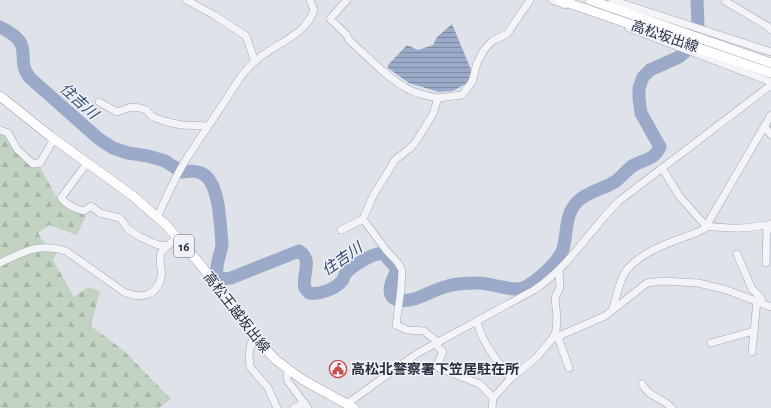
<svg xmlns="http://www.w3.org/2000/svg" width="771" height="408" viewBox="0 0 771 408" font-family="'Alegreya Sans','Noto Sans JP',sans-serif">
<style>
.forest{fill:url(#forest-firs)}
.water{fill:url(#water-rules)}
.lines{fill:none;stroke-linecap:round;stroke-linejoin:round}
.river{stroke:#9caac9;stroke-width:13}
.minor-casing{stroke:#a5a8b3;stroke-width:8}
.major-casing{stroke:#a0a5b5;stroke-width:10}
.minor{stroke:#f3f4f7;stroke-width:7}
.major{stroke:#fff;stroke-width:9}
.labels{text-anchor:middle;stroke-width:3;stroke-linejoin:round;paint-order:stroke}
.shield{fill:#f0f2f7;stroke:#656977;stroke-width:1}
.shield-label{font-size:13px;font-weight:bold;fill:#292e40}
.street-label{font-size:14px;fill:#292e40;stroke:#f0f2f7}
.poi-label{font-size:14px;font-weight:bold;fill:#292e40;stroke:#f0f2f7;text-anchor:start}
.water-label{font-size:15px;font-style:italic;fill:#344674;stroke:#f0f2f7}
</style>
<defs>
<pattern id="forest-firs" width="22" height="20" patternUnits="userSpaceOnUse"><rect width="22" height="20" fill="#c3d3c2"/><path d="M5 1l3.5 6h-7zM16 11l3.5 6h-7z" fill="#a8b5a8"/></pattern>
<pattern id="water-rules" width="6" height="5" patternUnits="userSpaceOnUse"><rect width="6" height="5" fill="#9caac9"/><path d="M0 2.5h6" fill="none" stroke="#7f8ba5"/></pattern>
</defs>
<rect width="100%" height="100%" fill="#e0e2e9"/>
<path class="forest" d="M0 132 7 134C14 151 21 163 40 167L57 198 70 209 86 216 77 235 49 225 38 233 42 240 57 252 53 260 74 297 88 287 100 291 91 326 123 350 171 399 159 408H0Z"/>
<path class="water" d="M452 24 472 72 467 83 453 91 439 92 409 83 388 68V65L407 45 418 50 433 45 437 37Z"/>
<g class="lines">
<path class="river" d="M0 27C38 45 13 57 30 78L99 139 113 148 128 153 148 156 165 161 182 172C190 171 199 170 206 176 220 189 220 225 222 244 221 257 206 283 231 278L299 251C314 260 301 276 305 288 305 288 308 293 309 293 319 295 335 289 342 281 344 279 344 275 346 273 351 267 369 256 377 254 383 253 386 255 389 260 392 263 395 266 396 270 396 275 392 279 391 284 386 302 402 302 414 299 426 295 436 289 448 286 457 283 469 283 478 283 491 283 514 292 523 288 535 283 559 262 563 249 568 231 564 215 578 201 589 191 604 189 616 181 622 177 627 169 634 165 645 159 654 160 660 147L641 113 639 99V88L643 77 650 70 679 57 685 52 698 25 697 0"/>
<defs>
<g id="minor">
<path d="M186 0 214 15 246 36 255 62"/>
<path d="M347 0 330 19 347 35 349 40C367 56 385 76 406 88 416 94 427 96 438 98"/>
<path d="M552 0 565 5"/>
<path d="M612 0 771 52"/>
<path d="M725 1 767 26 771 30"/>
<path d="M629 28 771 82"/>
<path d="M99 102 117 112 131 107 140 108 146 110 153 117 164 121 181 125 208 126"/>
<path d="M765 127 771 135"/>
<path d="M0 130 8 133 17 149 33 164 40 163 54 139"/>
<path d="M87 163 61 198C68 206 74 208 84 211L91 206 100 213 120 218 128 229 140 237 158 245 168 246"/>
<path d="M662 168 680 197 706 226C725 228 744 230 763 225L771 229"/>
<path d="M157 217C165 201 172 184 181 168 193 147 208 127 221 107 230 94 238 78 249 67 268 45 304 39 314 10L310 0"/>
<path d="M363 219 373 196 395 160 409 149 415 143 433 114 438 98 462 95 472 82 477 63 484 50 492 41 507 34 530 0"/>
<path d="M341 230 363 219 386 250 398 263 402 270 401 289 396 325 407 330 424 331 438 342"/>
<path d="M737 254 752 289 761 298 763 304"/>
<path d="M0 263C25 251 38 243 66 251L124 292C140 299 156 297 161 278 163 270 158 261 161 253 164 247 172 242 177 238"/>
<path d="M766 263 767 226 770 224"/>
<path d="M613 308C617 297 619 280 626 271 642 250 675 241 698 232L705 228 771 115"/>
<path d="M477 321C481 341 498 363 511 378"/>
<path d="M255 336 251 343 249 355 250 367 268 388 277 408"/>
<path d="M558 337 569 368"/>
<path d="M552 339 605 316 647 283 662 281 698 283 727 290 771 307"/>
<path d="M711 343 754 331"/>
<path d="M435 344 443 352 437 365 439 368 480 384 493 398"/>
<path d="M752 352 757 301"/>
<path d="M288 370 287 380 308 408"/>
<path d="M642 384C650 398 661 397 672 408"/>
<path d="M347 404 395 369 418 353 534 290C569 267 589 231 619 201L771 85"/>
<path d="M294 408 304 403"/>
<path d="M492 408 493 398 510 379 537 357 552 339 556 331 557 317 555 298 560 287 559 270"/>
</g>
<g id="major">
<path d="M560 0 771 73"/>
<path d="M590 0 771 63"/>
<path d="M0 96 50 136 133 196 166 225 200 264 262 345 276 360 303 380 354 408"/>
</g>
</defs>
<use href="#minor" class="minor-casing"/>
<use href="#major" class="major-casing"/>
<use href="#minor" class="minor"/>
<use href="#major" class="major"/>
</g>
<defs>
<symbol id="civic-ring" viewBox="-11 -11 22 22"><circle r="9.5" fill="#f0f2f7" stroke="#cc4a47" stroke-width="1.5"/><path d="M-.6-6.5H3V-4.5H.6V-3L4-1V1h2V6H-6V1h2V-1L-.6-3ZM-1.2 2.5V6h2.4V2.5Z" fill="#cc4a47"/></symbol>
</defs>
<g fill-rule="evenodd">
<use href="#civic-ring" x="328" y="359" width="20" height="20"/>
</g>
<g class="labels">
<rect class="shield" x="174" y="235" width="20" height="22" rx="3"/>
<g class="shield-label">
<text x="184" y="251">16</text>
</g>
<g class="street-label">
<text transform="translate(665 36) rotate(19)" y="5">高松坂出線</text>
<text transform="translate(237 312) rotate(52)" y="5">高松王越坂出線</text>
</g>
<g class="poi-label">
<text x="351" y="374">高松北警察署下笠居駐在所</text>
</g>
<g class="water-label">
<text transform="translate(79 101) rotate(42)" y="5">住吉川</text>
<text transform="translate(342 259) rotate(-35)" y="5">住吉川</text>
</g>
</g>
</svg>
